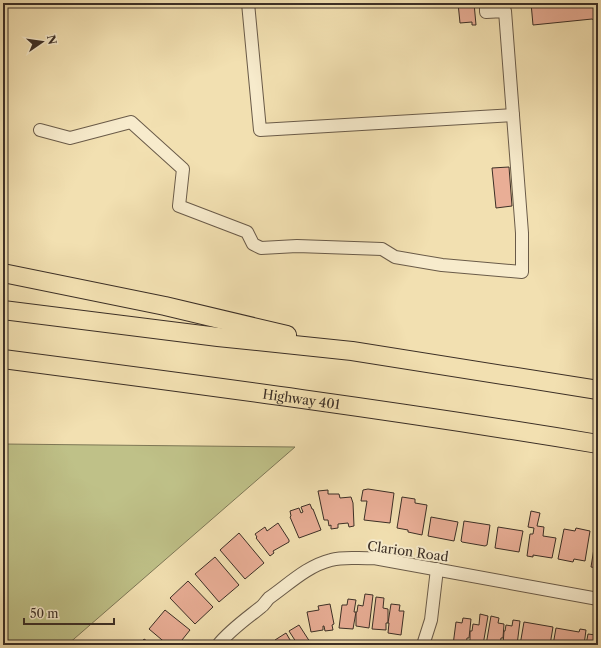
<svg xmlns="http://www.w3.org/2000/svg" width="601" height="648" viewBox="0 0 601 648" font-family="'Libre Caslon Text',serif">
<style>
.green{fill:#bfc188;stroke:#7e7857}
.building{fill:#e9ae96;stroke:#3c2f26}
.lines{fill:none;stroke-linecap:round;stroke-linejoin:round}
.minor-casing{stroke:#6a5b49;stroke-width:14}
.highway-casing{stroke:#3c2f26;stroke-width:20}
.minor{stroke:#f7ebcc;stroke-width:12}
.highway{stroke:#f2e0b1;stroke-width:18}
.labels{text-anchor:middle;stroke-width:4;stroke-linejoin:round;paint-order:stroke}
.street-label{font-size:13px;fill:#3c2f26;stroke:#f7ebcc}
</style>
<rect width="100%" height="100%" fill="#f2e0b1"/>
<filter id="stains"><feTurbulence type="fractalNoise" baseFrequency=".005" numOctaves="4"/><feColorMatrix values="0 0 0 0 .2 0 0 0 0 .09 0 0 0 0 .02 0 0 0 .5 -.17"/></filter>
<radialGradient id="worn" r=".72"><stop offset=".6" stop-color="#630" stop-opacity="0"/><stop offset="1" stop-color="#630" stop-opacity=".3"/></radialGradient>
<path class="green" d="M3 444 295 447 67 645H3Z"/>
<g class="building">
<path d="M458 3H474L476 25H472V22L460 23Z"/>
<path d="M531 3H598V21L596 24V21L592 19 533 25Z"/>
<path d="M509 167 512 206 496 208 492 168Z"/>
<path d="M368 489 394 493 390 523 364 520 367 501H361L363 490Z"/>
<path d="M328 490V494H339L340 498 351 497 353 503 354 526 349 527 348 523 338 524V528L331 529V525L329 526 328 520H324L318 491Z"/>
<path d="M402 497 415 499V503L427 505 422 535 408 532V530L397 528Z"/>
<path d="M310 504 312 509H313L321 530 299 538 290 517 291 516 290 511 299 508 301 513 303 512 301 507Z"/>
<path d="M531 511 540 513 537 526 544 527 543 536 556 538 552 558 533 555V557L527 556 530 534H533L534 528 528 527Z"/>
<path d="M431 517 458 522 454 541 428 536Z"/>
<path d="M464 521 490 525 487 545 485 546 462 542 461 541Z"/>
<path d="M278 523 289 540V542L273 551 274 553 270 556 256 538 257 537 255 534 265 527 267 531Z"/>
<path d="M498 527 523 531 519 552 495 548Z"/>
<path d="M576 528 590 531 585 561 574 559 573 562 558 559 564 529 575 531Z"/>
<path d="M239 533 264 563 245 579 220 550Z"/>
<path d="M596 536H598V568L591 567Z"/>
<path d="M215 557 239 585 219 602 195 574Z"/>
<path d="M188 581 213 607 195 624 170 598Z"/>
<path d="M365 594 373 595 369 628 356 626V612H357L358 605 363 606Z"/>
<path d="M376 597 384 598 383 608 388 609V623H386V630L372 629Z"/>
<path d="M348 599 356 600 354 612H356L353 629 339 628 342 605H347Z"/>
<path d="M330 604 334 624 332 625 333 630 325 631 324 626H323V630L311 632 307 612 319 610 318 606Z"/>
<path d="M391 604 400 605 399 611H404L401 635 388 633 389 623H388Z"/>
<path d="M165 610 190 630 178 645H168L149 629Z"/>
<path d="M480 614 488 616 483 645H470V631H472L473 624 479 625Z"/>
<path d="M491 616 499 618 498 623 504 624 503 638H501L500 645H486Z"/>
<path d="M463 618 471 619 469 638H467L466 645H453L456 622 462 623Z"/>
<path d="M513 620 520 621 517 645H503L504 631H505L506 625 512 626Z"/>
<path d="M524 622 553 627 550 645H520Z"/>
<path d="M299 625 310 642 305 645H298L289 631Z"/>
<path d="M556 628 579 632 580 629 586 630 584 645H553Z"/>
<path d="M286 633 293 645H278L275 640Z"/>
<path d="M588 634 596 635 594 645H586Z"/>
<path d="M144 639 153 645H140Z"/>
</g>
<g class="lines">
<defs>
<g id="minor">
<path d="M248 3 260 130 513 115"/>
<path d="M40 130 70 138 131 122 183 169 179 206 247 232 253 244 261 248 297 246 382 249 395 257 442 265 522 272V233L505 11 486 12V3"/>
<path d="M218 645C230 630 246 619 261 607 264 605 266 601 269 598 289 584 307 566 331 560 345 556 360 559 374 558L598 599"/>
<path d="M423 645 431 620 437 569"/>
</g>
<g id="highway">
<path d="M3 273 165 306 287 335"/>
<path d="M3 310 218 337 352 351 598 390"/>
<path id="s1" d="M3 359C202 385 400 411 598 444"/>
</g>
</defs>
<use href="#minor" class="minor-casing"/>
<use href="#highway" class="highway-casing"/>
<use href="#minor" class="minor"/>
<use href="#highway" class="highway"/>
</g>
<g class="labels">
<g class="street-label">
<text dy="5" stroke="none"><textPath href="#s1" startOffset="301">Highway 401</textPath></text>
<text transform="translate(408 551) rotate(8)" y="5">Clarion Road</text>
</g>
</g>
<rect width="601" height="648" fill="none" stroke="#f2e0b1" stroke-width="16"/>
<rect x="4" y="4" width="593" height="640" fill="none" stroke="#3c2f26" stroke-width="2"/>
<rect x="8" y="8" width="585" height="632" fill="none" stroke="#3c2f26"/>
<g transform="translate(42 42) rotate(77)" stroke="#f7ebcc" stroke-width="3" paint-order="stroke">
<path d="M0-3L7 15L0 10L-7 15Z" fill="#3c2f26"/>
<text y="-6" font-size="11" font-weight="bold" text-anchor="middle" fill="#3c2f26">N</text>
</g>
<path d="M24 618v6h90v-6" fill="none" stroke="#3c2f26" stroke-width="2"/>
<text x="30" y="618" font-size="12" fill="#3c2f26" stroke="#f7ebcc" stroke-width="3" paint-order="stroke">50 m</text>
<rect width="100%" height="100%" filter="url(#stains)"/>
<rect width="100%" height="100%" fill="url(#worn)"/>
</svg>
